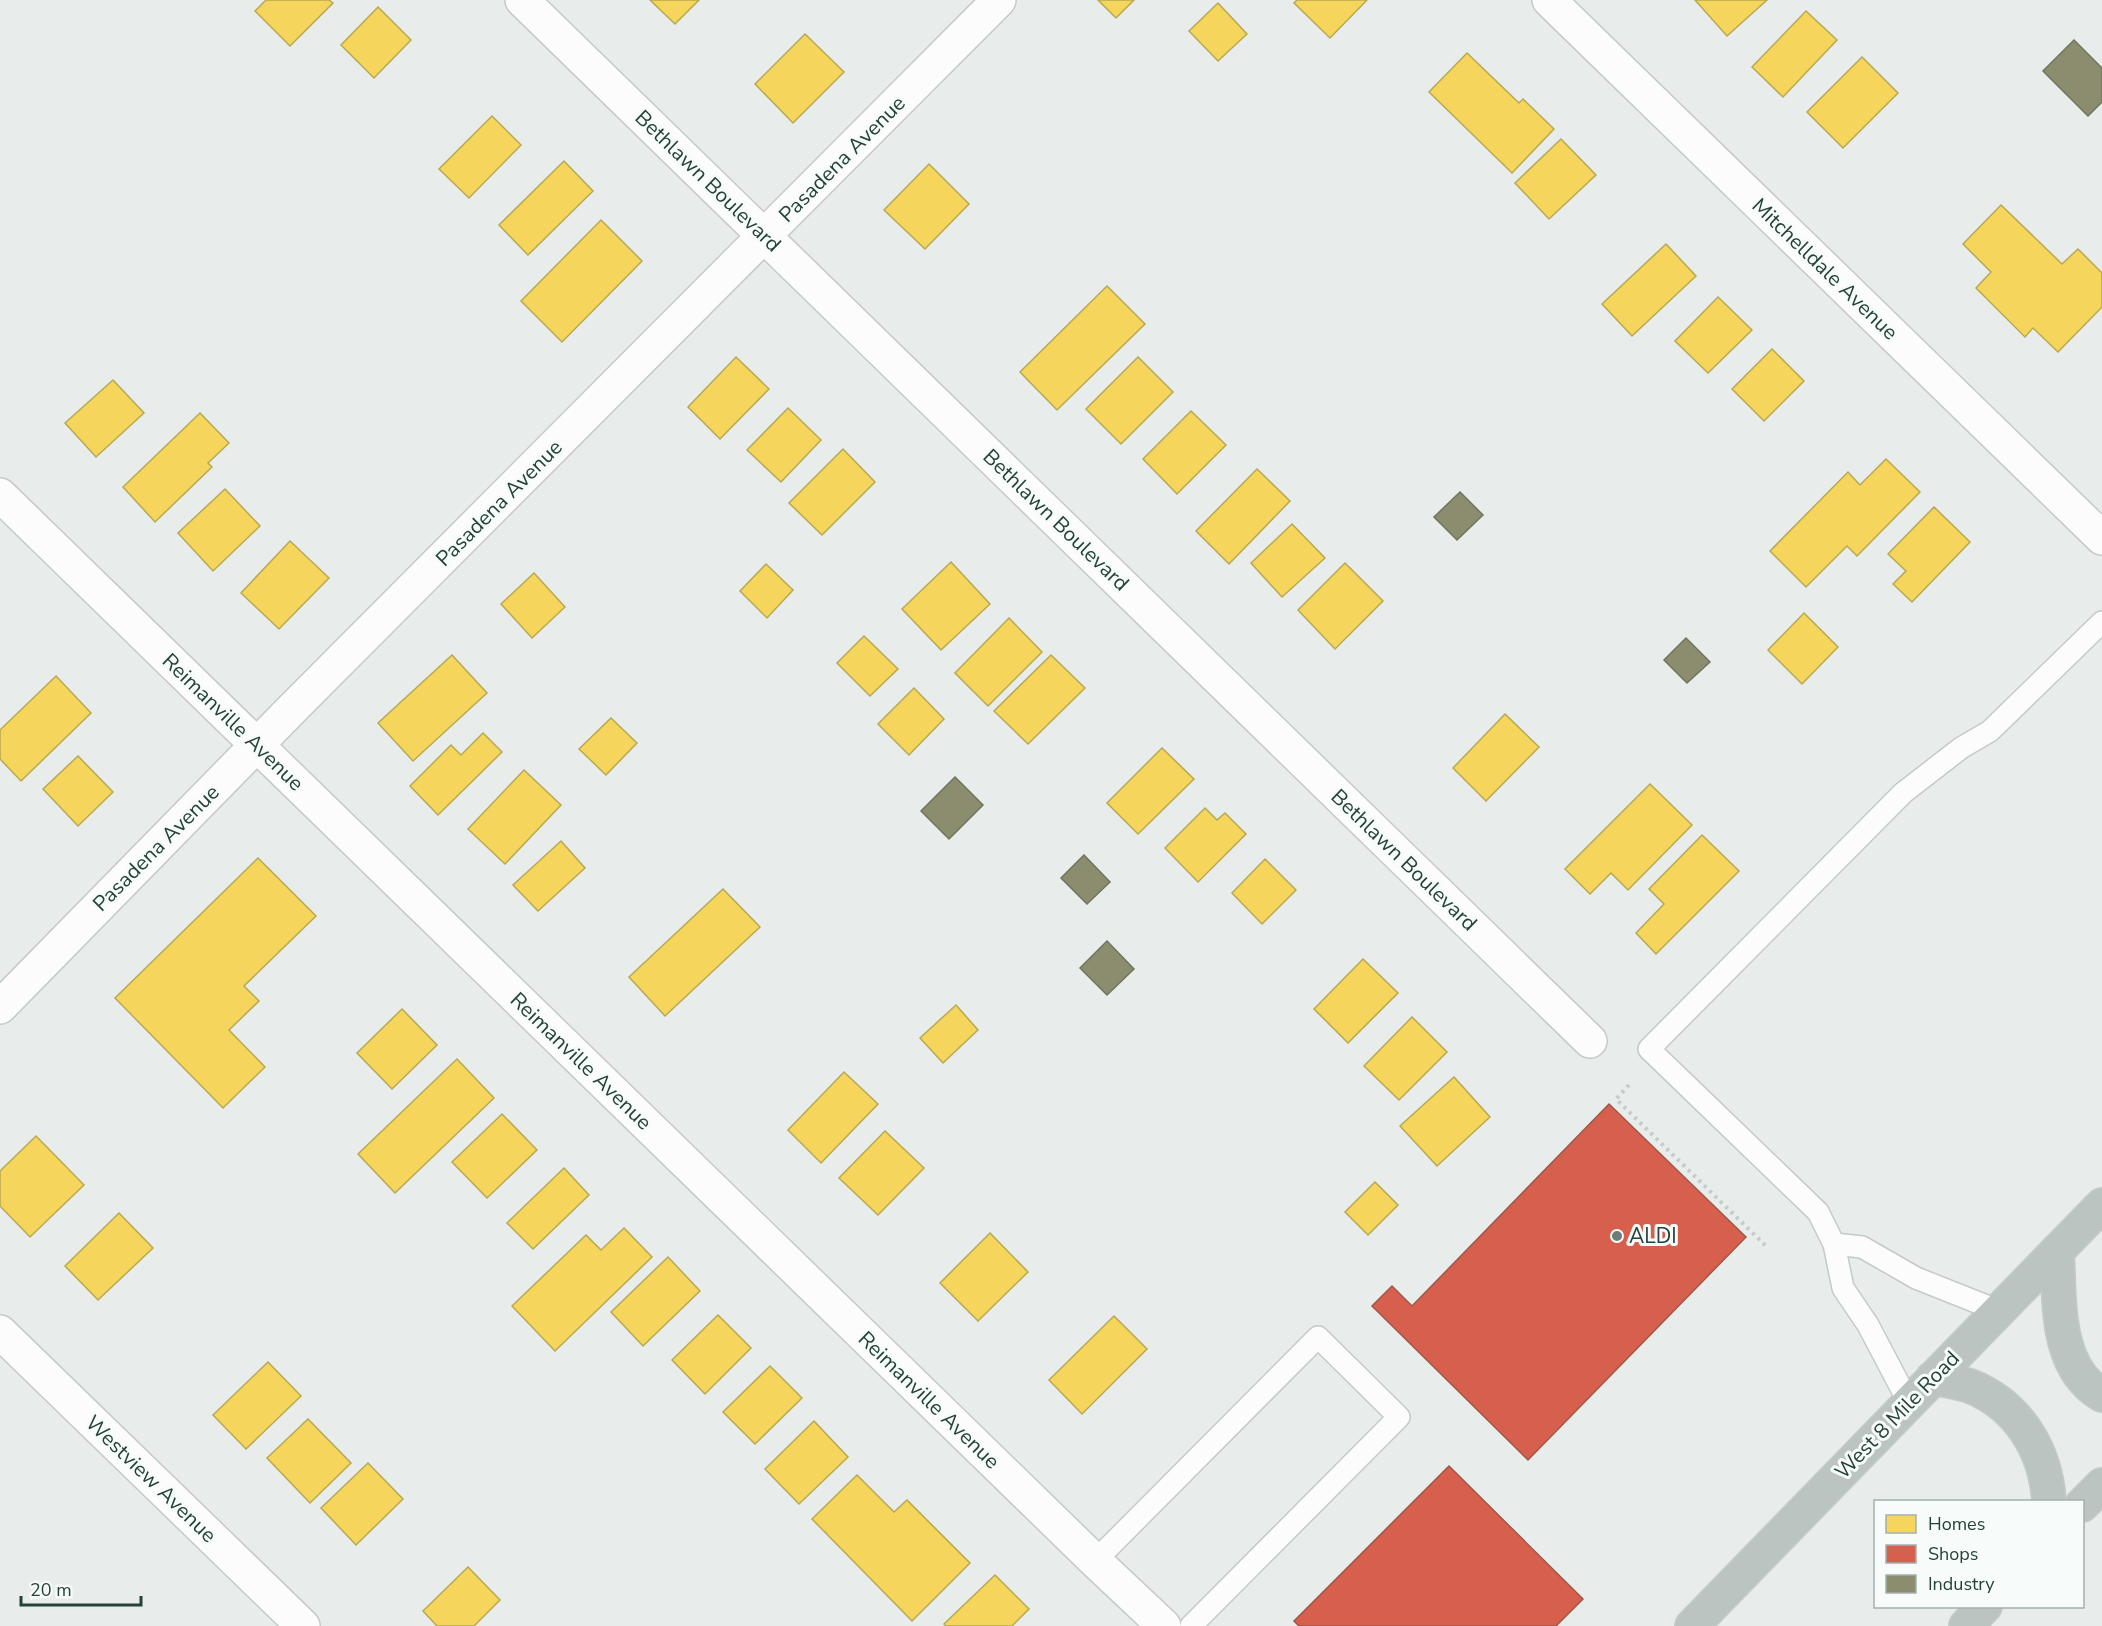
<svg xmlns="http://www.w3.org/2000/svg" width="2102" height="1626" viewBox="0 0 2102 1626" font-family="'Nunito Sans',sans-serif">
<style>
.homes{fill:#f6d55c;stroke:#b7a952;stroke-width:1.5}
.shops{fill:#d6604d;stroke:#a15747;stroke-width:1.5}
.industry{fill:#8c8c6e;stroke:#6d765e;stroke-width:1.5}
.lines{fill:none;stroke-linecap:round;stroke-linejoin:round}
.lane-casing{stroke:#c5cac8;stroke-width:24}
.street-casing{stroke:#c5cac8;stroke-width:36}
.highway-casing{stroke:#c3ccc9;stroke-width:36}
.path{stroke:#c3ccca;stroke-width:4;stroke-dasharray:3 4.5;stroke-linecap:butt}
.lane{stroke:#fcfcfc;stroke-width:21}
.street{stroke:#fcfcfc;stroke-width:33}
.highway{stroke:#bcc4c2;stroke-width:33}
.poi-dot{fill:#697e78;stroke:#f7fbf9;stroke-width:2}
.labels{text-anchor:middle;stroke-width:6;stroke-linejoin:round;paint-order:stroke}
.street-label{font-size:21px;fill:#24423a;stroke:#f7fbf9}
.poi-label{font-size:21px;fill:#24423a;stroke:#f7fbf9;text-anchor:start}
</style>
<rect width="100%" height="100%" fill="#e8edeb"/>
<g class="homes">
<path d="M266 0H329L333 3 290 46 255 11Z"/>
<path d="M650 0H699L675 24Z"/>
<path d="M1098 0H1134L1116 18Z"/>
<path d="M1297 0H1367L1330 38 1294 3Z"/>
<path d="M1695 0H1767L1727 36Z"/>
<path d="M1218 3 1247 34 1218 61 1189 31Z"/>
<path d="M378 7 411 40 374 78 341 45Z"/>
<path d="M1806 11 1837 40 1783 97 1752 67Z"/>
<path d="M805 34 844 72 793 123 755 84Z"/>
<path d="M1467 53 1519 103 1523 99 1554 129 1512 173 1429 92Z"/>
<path d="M1862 57 1898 93 1843 148 1807 112Z"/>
<path d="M492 116 521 145 469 198 439 169Z"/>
<path d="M1561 139 1596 175 1549 219 1515 183Z"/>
<path d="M564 161 593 191 528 255 499 225Z"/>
<path d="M929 164 969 204 925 249 884 210Z"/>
<path d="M2001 205 2062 264 2078 249 2102 273V307L2058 352 2033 328 2025 337 1976 288 1991 272 1963 244Z"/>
<path d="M601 220 642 261 562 342 521 301Z"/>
<path d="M1666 244 1696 276 1632 336 1602 304Z"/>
<path d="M1107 286 1145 324 1057 410 1020 372Z"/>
<path d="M1718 297 1752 330 1708 373 1675 341Z"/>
<path d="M1772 349 1804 381 1764 421 1732 389Z"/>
<path d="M736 357 769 389 720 439 688 407Z"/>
<path d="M1138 357 1173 392 1121 444 1086 409Z"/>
<path d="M113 380 144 413 96 457 65 423Z"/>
<path d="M788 408 821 440 781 482 747 450Z"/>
<path d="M1191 411 1226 445 1177 494 1143 459Z"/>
<path d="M200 413 229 443 208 463 212 467 155 522 123 487Z"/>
<path d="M843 449 875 482 822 535 789 503Z"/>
<path d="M1886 459 1920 492 1857 556 1847 546 1806 587 1770 551 1848 472 1860 485Z"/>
<path d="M1257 469 1290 501 1229 564 1196 531Z"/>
<path d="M225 489 260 526 213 571 178 533Z"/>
<path d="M1934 507 1970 542 1912 602 1893 584 1906 571 1888 554Z"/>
<path d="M1292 524 1325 558 1282 597 1251 563Z"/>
<path d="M290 541 329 578 279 629 241 593Z"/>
<path d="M951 562 990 604 941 650 902 609Z"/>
<path d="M1345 563 1383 601 1335 649 1298 610Z"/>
<path d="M766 564 793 590 767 618 740 591Z"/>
<path d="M534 573 565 607 532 638 501 604Z"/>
<path d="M1804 613 1838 647 1802 684 1768 650Z"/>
<path d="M1009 618 1042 652 988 706 955 673Z"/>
<path d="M864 636 898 669 870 696 837 663Z"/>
<path d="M452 655 487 693 413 761 378 723Z"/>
<path d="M1051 655 1085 688 1028 744 994 711Z"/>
<path d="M56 676 91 713 21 781 0 759V730Z"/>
<path d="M914 688 944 719 909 755 878 724Z"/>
<path d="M1505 714 1539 747 1486 801 1453 768Z"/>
<path d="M611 718 637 743 606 775 579 749Z"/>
<path d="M483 733 502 752 438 815 410 786 451 745 461 755Z"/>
<path d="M1162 748 1194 779 1138 834 1107 803Z"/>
<path d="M78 756 113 792 78 826 43 789Z"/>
<path d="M524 770 561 805 505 864 468 829Z"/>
<path d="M1650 784 1692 825 1628 890 1611 873 1590 894 1565 869Z"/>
<path d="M1205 808 1217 820 1225 813 1246 834 1198 882 1165 848Z"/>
<path d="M1702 835 1739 871 1656 954 1636 933 1664 904 1649 889Z"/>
<path d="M561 841 585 868 538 911 513 885Z"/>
<path d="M258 858 316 916 244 986 259 1001 229 1030 265 1067 223 1108 115 998Z"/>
<path d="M1265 859 1296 890 1262 924 1232 893Z"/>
<path d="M723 889 760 927 665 1016 629 977Z"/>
<path d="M1363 959 1398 993 1348 1043 1314 1009Z"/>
<path d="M956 1005 978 1030 943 1063 920 1038Z"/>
<path d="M402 1009 437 1045 392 1089 357 1053Z"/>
<path d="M1412 1017 1447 1052 1399 1100 1364 1066Z"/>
<path d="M457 1059 494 1098 395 1193 358 1154Z"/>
<path d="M844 1072 878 1104 821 1163 788 1130Z"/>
<path d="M1454 1077 1490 1117 1437 1166 1400 1126Z"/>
<path d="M502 1114 537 1150 487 1198 452 1162Z"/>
<path d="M885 1131 924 1168 878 1215 839 1178Z"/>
<path d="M36 1136 84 1185 30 1237 0 1206V1171Z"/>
<path d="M564 1168 589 1195 533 1249 507 1223Z"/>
<path d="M1375 1182 1398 1205 1368 1235 1345 1212Z"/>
<path d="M119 1213 153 1248 98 1300 65 1266Z"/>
<path d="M624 1228 652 1257 555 1351 512 1306 586 1235 601 1250Z"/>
<path d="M990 1233 1028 1272 978 1321 940 1283Z"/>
<path d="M668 1257 700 1291 643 1346 611 1312Z"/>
<path d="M718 1315 751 1348 705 1394 672 1360Z"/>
<path d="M1114 1316 1147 1349 1082 1414 1049 1380Z"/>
<path d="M268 1362 301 1396 246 1449 213 1415Z"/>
<path d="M770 1366 802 1398 755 1444 723 1412Z"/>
<path d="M308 1419 351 1463 310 1503 267 1458Z"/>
<path d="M814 1421 848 1457 799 1504 765 1469Z"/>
<path d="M368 1463 403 1499 356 1545 321 1508Z"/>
<path d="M857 1475 894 1512 907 1500 970 1563 912 1621 812 1519Z"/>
<path d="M468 1567 500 1600 474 1626H437L423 1611Z"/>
<path d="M995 1575 1029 1609 1012 1626H946L944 1624Z"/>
</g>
<g class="shops">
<path d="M1609 1104 1746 1237 1528 1460 1372 1306 1392 1286 1412 1306Z"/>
<path d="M1449 1466 1583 1599 1556 1626H1299L1294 1621Z"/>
</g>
<g class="industry">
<path d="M2074 40 2102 68V102L2088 116 2043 71Z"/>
<path d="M1460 492 1483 515 1457 540 1434 517Z"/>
<path d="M1686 638 1710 662 1687 683 1664 660Z"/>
<path d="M955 777 983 805 949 839 921 811Z"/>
<path d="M1084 855 1110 882 1087 904 1061 878Z"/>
<path d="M1107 941 1134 969 1107 995 1080 968Z"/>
</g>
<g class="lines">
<defs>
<g id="lane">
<path d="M1834 1244 1862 1247 1916 1278 1999 1311"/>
<path d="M1909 1403 1868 1325 1843 1288 1834 1244 1818 1212 1649 1049 1903 793 1961 748 1990 731 2102 622"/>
<path d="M1095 1561 1318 1337 1399 1417 1191 1626"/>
</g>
<g id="street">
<path d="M522 0 1590 1041"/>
<path d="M1549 0 2102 538"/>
<path d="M0 495 1095 1561 1164 1626"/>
<path d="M0 1007 292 709 999 0"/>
<path d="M0 1332 303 1626"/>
</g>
<g id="highway">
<path d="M2057 1251C2060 1300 2054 1367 2102 1395"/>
<path d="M1933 1378C1945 1380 1958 1382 1970 1386 2018 1405 2046 1450 2049 1502"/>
<path d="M2082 1505 2102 1485"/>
<path d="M1692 1626 2102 1205"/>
<path d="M1966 1626 1985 1606"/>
</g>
</defs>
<use href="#lane" class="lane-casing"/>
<use href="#street" class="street-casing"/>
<use href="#highway" class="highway-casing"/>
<path class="path" d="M1629 1085 1616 1099 1767 1247"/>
<use href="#lane" class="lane"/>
<use href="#street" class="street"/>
<use href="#highway" class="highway"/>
</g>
<circle class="poi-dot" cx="1617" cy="1236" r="6"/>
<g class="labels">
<g class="street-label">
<text transform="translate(842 159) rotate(-45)" y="7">Pasadena Avenue</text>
<text transform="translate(708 181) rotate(44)" y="7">Bethlawn Boulevard</text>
<text transform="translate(1825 269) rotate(44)" y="7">Mitchelldale Avenue</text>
<text transform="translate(499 503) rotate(-45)" y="7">Pasadena Avenue</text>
<text transform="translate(1056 520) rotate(44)" y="7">Bethlawn Boulevard</text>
<text transform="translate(233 722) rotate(44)" y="7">Reimanville Avenue</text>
<text transform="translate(156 848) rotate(-45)" y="7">Pasadena Avenue</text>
<text transform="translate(1404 860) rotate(44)" y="7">Bethlawn Boulevard</text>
<text transform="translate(581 1061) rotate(44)" y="7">Reimanville Avenue</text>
<text transform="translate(929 1400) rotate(44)" y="7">Reimanville Avenue</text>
<text transform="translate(1897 1415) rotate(-46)" y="7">West 8 Mile Road</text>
<text transform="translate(151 1479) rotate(44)" y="7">Westview Avenue</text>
</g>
<g class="poi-label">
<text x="1629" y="1243">ALDI</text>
</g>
</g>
<rect x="1874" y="1500" width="210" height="108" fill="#f7fbf9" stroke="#a3b1ad" stroke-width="1.5"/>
<rect x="1886" y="1515" width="30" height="18" fill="#f6d55c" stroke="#a3b1ad" stroke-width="1.5"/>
<text x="1928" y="1530" font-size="18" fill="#24423a">Homes</text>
<rect x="1886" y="1545" width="30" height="18" fill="#d6604d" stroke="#a3b1ad" stroke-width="1.5"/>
<text x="1928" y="1560" font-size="18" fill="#24423a">Shops</text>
<rect x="1886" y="1575" width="30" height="18" fill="#8c8c6e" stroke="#a3b1ad" stroke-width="1.5"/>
<text x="1928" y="1590" font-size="18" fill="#24423a">Industry</text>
<path d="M21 1596v9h120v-9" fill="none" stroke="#24423a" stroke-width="3"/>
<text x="30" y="1596" font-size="18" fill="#24423a" stroke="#f7fbf9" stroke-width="4.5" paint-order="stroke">20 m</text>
</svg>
